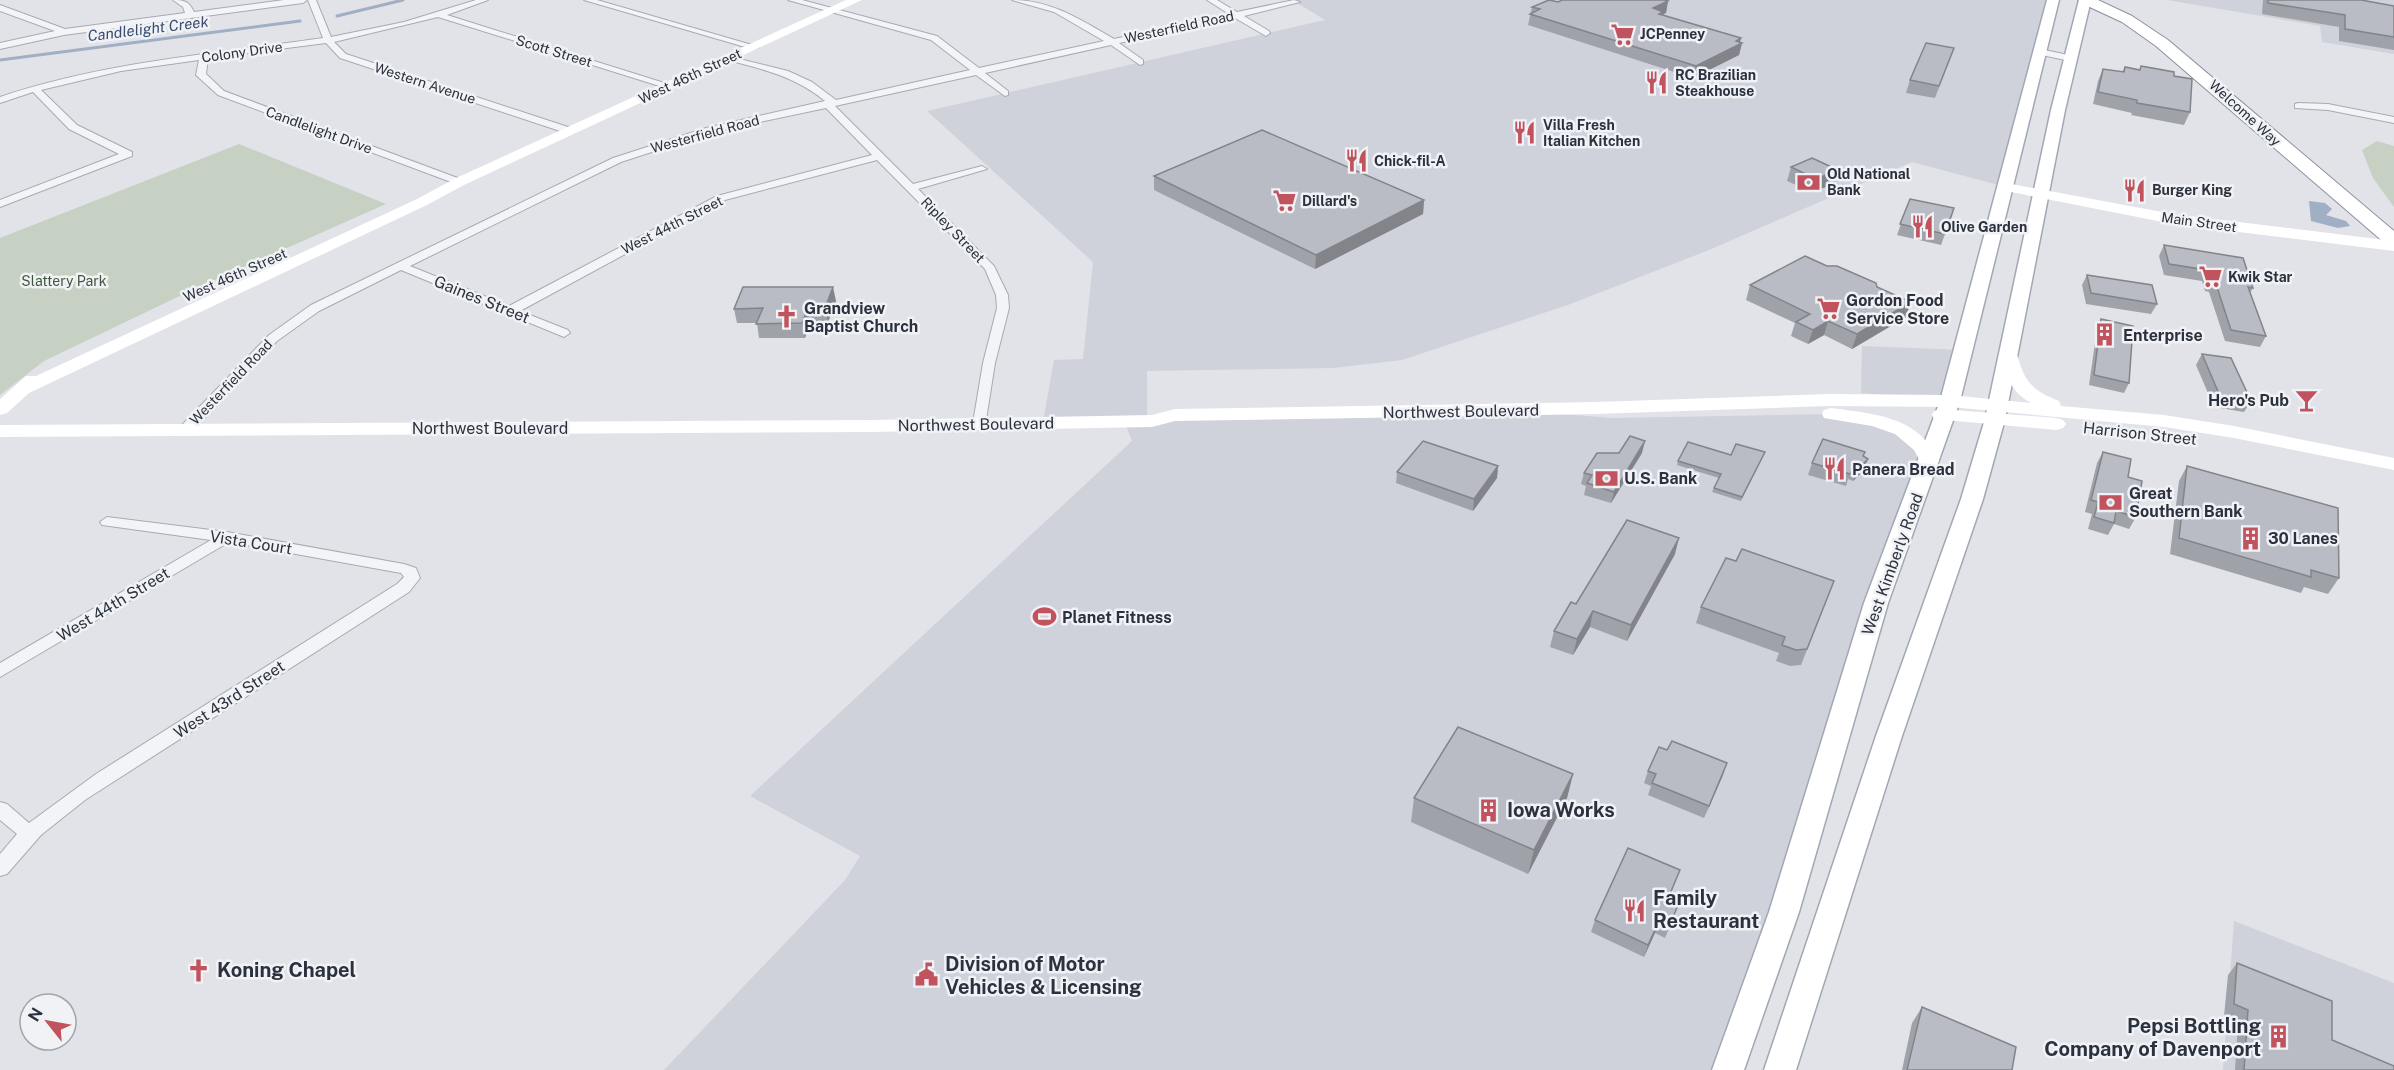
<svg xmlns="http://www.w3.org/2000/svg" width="2394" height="1070" viewBox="0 0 2394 1070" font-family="'Public Sans',sans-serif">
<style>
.built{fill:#cfd2da}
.green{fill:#c6d1c3}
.water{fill:#a0afc4}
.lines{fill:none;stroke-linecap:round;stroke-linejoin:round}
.stream{stroke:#a0afc4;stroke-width:3}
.street-casing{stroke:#a7aab2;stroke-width:2}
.primary-casing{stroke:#a1a7b3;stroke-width:3}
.highway-casing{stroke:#8a909d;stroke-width:2}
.street{fill:#f3f4f7;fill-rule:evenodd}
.secondary{fill:#fff;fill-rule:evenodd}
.primary{fill:#fff;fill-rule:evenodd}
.highway{fill:#fff;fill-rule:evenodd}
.wall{fill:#9fa2a9}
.shaded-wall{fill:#828489}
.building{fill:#b9bcc4;stroke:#828489;stroke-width:1.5}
.labels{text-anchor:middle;stroke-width:5;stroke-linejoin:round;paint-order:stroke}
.far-street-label{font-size:14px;fill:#2b313e;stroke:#f0f2f6}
.far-poi-label{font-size:14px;font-weight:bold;fill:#2b313e;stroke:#f0f2f6;text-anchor:start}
.far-park-label{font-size:14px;fill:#3e583a;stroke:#f0f2f6}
.far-water-label{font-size:15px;font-style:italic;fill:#394d6e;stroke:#f0f2f6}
.street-label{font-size:16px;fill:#2b313e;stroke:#f0f2f6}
.poi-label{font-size:16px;font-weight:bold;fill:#2b313e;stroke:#f0f2f6;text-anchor:start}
.near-poi-label{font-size:20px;font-weight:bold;fill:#2b313e;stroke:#f0f2f6;text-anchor:start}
</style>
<rect width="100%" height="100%" fill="#e1e3e8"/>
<g class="built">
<path d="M1292 0H2050L2006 187 1912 162 1709 250 1568 305 1402 360 1333 368 1147 371V421L1548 413 1612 418 1831 414 1890 425 1925 447 1728 1070H664L845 880 860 856 750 796 1132 441 1124 421 1043 422 1054 360 1083 359 1093 262 927 111 1325 20Z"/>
<path d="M2167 0H2394V54L2322 42 2320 26Z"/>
<path d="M1862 346 1964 350 1950 401 1861 393Z"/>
<path d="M2234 921 2394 983V1070H2223Z"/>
</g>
<g class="green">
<path d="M2377 141 2394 146V207L2373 178 2362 150Z"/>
<path d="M239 144 386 204 188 292 44 361 0 395V238Z"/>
</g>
<path class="water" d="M2309 201 2325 203 2332 209 2326 215 2346 221 2350 226 2338 228 2311 221Z"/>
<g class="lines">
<g class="stream">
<path d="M337 16 403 0"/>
<path d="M0 60 300 21"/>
</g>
<defs>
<g id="street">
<path d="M173 0C184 0 189 1 194 12L284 0H307L303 3 64 35 0 49V43L55 31 0 11V5L65 29 185 13 183 7Z"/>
<path d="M308 0H316L331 37 404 22 476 0H488L447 15 674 86 666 88 438 17 334 42 346 54 574 129V133H566L340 58 326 43 208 58 206 74 224 91 463 180V184L459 185 218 95 196 75 199 60 121 71 41 90 77 125 132 152V156L0 207V200L119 154 69 129 33 92 0 103V97C104 62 214 54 323 38Z"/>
<path d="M584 0H597L759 47 752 49Z"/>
<path d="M788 0H802L937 36 979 68 1104 41 1054 12 1012 0C1051 0 1081 20 1114 39L1229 14 1207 0H1217L1237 12 1294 0 1300 2 1244 16 1269 31 1270 33 1266 36 1235 18 1119 43 1143 60V64L1140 65 1111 45 985 73 1008 91V95L1005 96 976 75 835 106 913 184 982 166 987 169 918 189 994 266 1008 295 1009 308 995 363 985 426 980 427 973 423 983 363 997 308 996 295 985 269 877 160 725 200 520 311 568 330 570 333 564 337 401 270 319 311 277 341 190 433H180L178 430 180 427 269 335 311 305 613 158 706 128 825 101C796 77 763 69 727 60V56L788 71 812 82 836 100 970 70 931 40ZM826 108 872 155 717 196 509 306 410 266 621 162 713 132Z"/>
<path d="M2040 49 2073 56 2075 58 2070 61 2037 54V50Z"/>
<path d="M2298 103 2328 104 2394 117V123L2328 110 2295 108V104Z"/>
<path d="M107 517 227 532 404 564 416 568 420 578 409 592 85 800 41 835 7 874 0 876V854L17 834 0 820V802L7 804 29 823 96 774 397 584 404 577 401 573 229 542 0 677V663L211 540 102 525 100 522Z"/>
</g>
<g id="primary">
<path d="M2047 0H2059L1960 401 1888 603 1799 912 1744 1070H1712L1769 912 1864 603 1940 401Z"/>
<path d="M2079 0H2091L2065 110 2005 419 1983 499 1902 736 1796 1070H1764L1876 736 1961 499 1985 419 2051 110Z"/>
</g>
<path id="highway" d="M2078 0H2098L2132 16 2168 40 2394 231V247L2387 245 2156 46 2122 22 2081 3Z"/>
</defs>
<use href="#street" class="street-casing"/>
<use href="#primary" class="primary-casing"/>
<use href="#highway" class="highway-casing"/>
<use href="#street" class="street"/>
<g class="secondary">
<path d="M846 0H862L464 185 427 205 29 393 7 413 0 415V399L26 376H36L417 199 454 179Z"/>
<path d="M2006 183 2173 214 2394 241V251L2173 224 2001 190 1999 187 2001 184Z"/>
<path d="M2009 352 2015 353 2018 357C2024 382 2035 392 2059 401L2061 406 2164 415 2234 426 2394 458V470L2234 438 2164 427 1950 407 1828 406 1595 414 1175 421 1152 427 870 432 0 437V425L870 420 1152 415 1175 409 1595 402 1828 394 1950 395 2031 403C2013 393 2005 377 2000 357L2003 353Z"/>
<path d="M1831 408C1875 414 1919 416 1939 461L1936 465H1922L1914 450 1895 434 1872 426 1824 418 1822 414 1824 410Z"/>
<path d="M1941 409 2056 418 2063 420 2066 424 2063 428 2056 430 1934 419 1932 415 1934 411Z"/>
</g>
<use href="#primary" class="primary"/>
<use href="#highway" class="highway"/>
</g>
<g class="wall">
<path d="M2263 0H2361L2394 6V50L2339 41V27L2262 14Z"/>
<path d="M1668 1 1666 13 1663 15 1741 38 1740 42 1742 43 1739 55 1693 78 1528 25 1532 7 1558 2Z"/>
<path d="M1954 48 1935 98 1906 93 1910 80Z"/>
<path d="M2141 66 2174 76 2190 112 2184 125 2131 115 2132 113 2093 104 2098 81 2103 69 2122 72 2125 67 2139 70Z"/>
<path d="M1791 167 1838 170 1834 184 1812 192 1787 181Z"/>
<path d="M1154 176 1424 200 1423 214 1315 269 1154 190Z"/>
<path d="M1910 199 1945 234 1941 245 1897 235Z"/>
<path d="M2164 245 2253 288 2250 293 2266 336 2260 347 2225 341 2209 292 2205 291 2202 281 2164 275 2159 256Z"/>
<path d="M2087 275 2157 304 2151 314 2086 304 2082 285Z"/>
<path d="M1750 285 1906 317 1852 349 1824 335 1808 344 1791 336 1795 323 1746 300Z"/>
<path d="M836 301 828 322 810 323 805 338H759L757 323H737L734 309Z"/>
<path d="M2101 319 2129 383 2124 393 2089 385 2097 329Z"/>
<path d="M2202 354 2251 401 2244 412 2214 407 2196 365Z"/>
<path d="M1765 452 1741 501 1712 492 1719 478 1677 465 1678 461Z"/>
<path d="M2103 452 2128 477 2136 517 2129 529 2114 524 2108 535 2088 529 2092 514 2085 512 2097 463Z"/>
<path d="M1642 453 1611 503 1584 495 1586 486 1581 484 1584 473Z"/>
<path d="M1863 456V471L1853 481 1848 479 1846 486 1808 475 1812 463Z"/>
<path d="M1498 466 1497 478 1473 511 1396 483 1397 472Z"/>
<path d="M2187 466 2339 578 2328 594 2304 587 2301 593 2170 554 2179 481Z"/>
<path d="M1675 554 1627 641 1590 627 1573 655 1550 647 1554 631 1576 604Z"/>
<path d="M1736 561 1834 581 1801 665 1790 666 1776 661 1779 653 1696 623 1701 607Z"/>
<path d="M1648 771 1723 775 1704 818 1648 795 1651 786 1644 783Z"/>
<path d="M1573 774 1567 798 1528 874 1411 822 1414 798Z"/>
<path d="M1680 870 1670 896 1675 913 1665 938 1655 933 1644 957 1591 932 1595 920Z"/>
<path d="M2237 963 2332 1040 2394 1070H2235L2238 1022 2224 1016 2228 975Z"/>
<path d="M1922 1007 2012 1070H1902L1912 1023Z"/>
</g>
<g class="shaded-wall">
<path d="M1668 1 1666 13 1663 14 1661 23 1653 8Z"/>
<path d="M1741 38 1739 44 1742 43 1739 55 1693 78 1696 66Z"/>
<path d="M1838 170 1834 184 1812 192 1816 179Z"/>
<path d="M1424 200 1423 214 1315 269 1316 255Z"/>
<path d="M833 287 836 301 828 322 825 308Z"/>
<path d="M1911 302 1906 317 1852 349 1857 334Z"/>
<path d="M808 308 810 323 805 338 802 323Z"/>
<path d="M1828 321 1824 335 1808 344 1813 330Z"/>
<path d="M1645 441 1642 453 1611 503 1614 492Z"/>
<path d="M1868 459 1863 471 1853 481 1858 469Z"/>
<path d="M1498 466 1497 478 1473 511 1474 499Z"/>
<path d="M1679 538 1675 554 1627 641 1631 625Z"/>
<path d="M1593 611 1590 627 1573 655 1577 639Z"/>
<path d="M1727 763 1723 775 1704 818 1709 806Z"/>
<path d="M1573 774 1567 798 1528 874 1534 850Z"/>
<path d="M1659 921 1655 933 1644 957 1648 945Z"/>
</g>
<g class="building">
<path d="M1549 0 1558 2 1562 0H1664L1668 1 1653 8 1663 12 1659 14 1741 38 1736 41 1742 43 1696 66 1530 14 1540 9 1532 7Z"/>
<path d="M2268 0H2361L2394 6V37L2345 29V15L2268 3Z"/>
<path d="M1926 43 1954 48 1939 86 1910 80Z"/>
<path d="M2141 66 2174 72V76L2192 79 2190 112 2137 103V100L2098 92 2103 69 2124 72 2125 67 2140 70Z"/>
<path d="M1262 130 1424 200 1316 255 1154 176Z"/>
<path d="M1812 158 1838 170 1816 179 1791 167Z"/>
<path d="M1910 199 1954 208 1945 234 1900 224Z"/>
<path d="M2164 245 2243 258 2253 288 2248 287 2266 336 2231 330 2215 281H2210L2207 270 2169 264Z"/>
<path d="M1805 256 1827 266H1837L1876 283 1877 287 1911 302 1857 334 1828 321 1813 330 1796 322 1810 314 1750 285Z"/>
<path d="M2087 275 2152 285 2157 304 2091 293Z"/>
<path d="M743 287H833L825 308H808L802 323 756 324 763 308 734 309Z"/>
<path d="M2101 319 2133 326 2129 383 2094 375Z"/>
<path d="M2202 354 2231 358 2251 401 2220 396Z"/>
<path d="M1630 436 1645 441 1614 492 1587 483 1592 475 1584 473 1597 453H1619Z"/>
<path d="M1823 439 1865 452 1863 456 1868 459 1858 469 1853 468 1850 474 1812 463Z"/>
<path d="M1423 441 1498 466 1474 499 1397 472Z"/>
<path d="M1688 442 1731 455 1736 444 1765 452 1742 497 1714 488 1721 474 1678 461Z"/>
<path d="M2103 452 2131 459 2128 477 2142 481 2136 517 2116 511 2114 523 2094 517 2098 502 2091 500Z"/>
<path d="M2187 466 2338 508 2339 578 2311 570V577L2179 538Z"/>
<path d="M1627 520 1679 538 1631 625 1593 611 1577 639 1554 631 1571 602 1576 604Z"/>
<path d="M1742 549 1834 581 1807 649 1796 650 1782 645 1785 637 1701 607 1726 558 1736 561Z"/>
<path d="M1458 727 1573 774 1534 850 1414 798Z"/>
<path d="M1672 741 1727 763 1709 806 1652 783 1656 774 1648 771 1659 747 1667 750Z"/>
<path d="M1628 848 1680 870 1669 896 1680 901 1669 926 1659 921 1648 945 1595 920Z"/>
<path d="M2237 963 2332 1001V1040L2394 1066V1070H2244L2248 1010 2234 1004Z"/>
<path d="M1922 1007 2016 1047 2012 1070H1907Z"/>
</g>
<defs>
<symbol id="supermarket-bare" viewBox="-9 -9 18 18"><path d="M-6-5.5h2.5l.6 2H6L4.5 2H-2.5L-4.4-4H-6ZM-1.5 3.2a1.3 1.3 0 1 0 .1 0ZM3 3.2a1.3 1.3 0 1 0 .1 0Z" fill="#c0535d" stroke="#f0f2f6" stroke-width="2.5" paint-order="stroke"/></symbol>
<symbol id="restaurant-bare" viewBox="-9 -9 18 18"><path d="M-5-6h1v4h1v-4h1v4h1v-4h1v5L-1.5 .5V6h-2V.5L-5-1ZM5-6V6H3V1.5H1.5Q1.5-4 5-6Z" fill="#c0535d" stroke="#f0f2f6" stroke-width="2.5" paint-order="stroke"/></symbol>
<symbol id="bank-bare" viewBox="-9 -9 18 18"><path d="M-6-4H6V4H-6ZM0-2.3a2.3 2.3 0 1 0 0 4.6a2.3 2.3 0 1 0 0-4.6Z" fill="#c0535d" stroke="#f0f2f6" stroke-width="2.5" paint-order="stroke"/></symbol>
<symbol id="church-bare" viewBox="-9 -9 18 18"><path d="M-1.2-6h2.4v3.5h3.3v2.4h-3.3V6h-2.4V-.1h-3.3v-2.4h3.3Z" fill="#c0535d" stroke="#f0f2f6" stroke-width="2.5" paint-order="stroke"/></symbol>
<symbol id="building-bare" viewBox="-9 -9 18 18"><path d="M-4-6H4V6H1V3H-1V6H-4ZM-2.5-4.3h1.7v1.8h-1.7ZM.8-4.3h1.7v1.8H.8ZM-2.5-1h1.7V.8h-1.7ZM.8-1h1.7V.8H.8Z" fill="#c0535d" stroke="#f0f2f6" stroke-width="2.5" paint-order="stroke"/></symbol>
<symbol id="bar-bare" viewBox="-9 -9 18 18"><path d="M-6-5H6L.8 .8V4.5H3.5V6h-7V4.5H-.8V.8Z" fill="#c0535d" stroke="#f0f2f6" stroke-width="2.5" paint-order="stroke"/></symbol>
<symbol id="stadium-bare" viewBox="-9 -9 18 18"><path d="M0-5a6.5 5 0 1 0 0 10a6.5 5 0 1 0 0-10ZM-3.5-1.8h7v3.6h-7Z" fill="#c0535d" stroke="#f0f2f6" stroke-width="2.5" paint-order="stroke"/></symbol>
<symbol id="civic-bare" viewBox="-9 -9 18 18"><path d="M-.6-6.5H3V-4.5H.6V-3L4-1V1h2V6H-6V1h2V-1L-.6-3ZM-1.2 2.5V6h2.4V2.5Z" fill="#c0535d" stroke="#f0f2f6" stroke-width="2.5" paint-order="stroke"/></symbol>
</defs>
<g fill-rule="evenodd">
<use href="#supermarket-bare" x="1606" y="18" width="33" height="33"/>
<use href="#restaurant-bare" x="1640" y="66" width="33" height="33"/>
<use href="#restaurant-bare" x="1508" y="116" width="33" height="33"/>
<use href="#restaurant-bare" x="1340" y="144" width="33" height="33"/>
<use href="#bank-bare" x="1792" y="166" width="33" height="33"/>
<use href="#restaurant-bare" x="2118" y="174" width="33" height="33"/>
<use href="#supermarket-bare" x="1268" y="184" width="33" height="33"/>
<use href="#restaurant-bare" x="1906" y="210" width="33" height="33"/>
<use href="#supermarket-bare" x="2194" y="260" width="33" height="33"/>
<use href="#supermarket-bare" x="1812" y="292" width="33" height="33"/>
<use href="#church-bare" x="770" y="300" width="33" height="33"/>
<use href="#building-bare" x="2088" y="318" width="33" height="33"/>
<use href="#bar-bare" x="2290" y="384" width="33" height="33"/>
<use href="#restaurant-bare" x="1818" y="452" width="33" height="33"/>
<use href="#bank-bare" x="1590" y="462" width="33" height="33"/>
<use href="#bank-bare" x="2094" y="486" width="33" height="33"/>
<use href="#building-bare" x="2234" y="522" width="33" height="33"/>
<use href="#stadium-bare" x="1028" y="600" width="33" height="33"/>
<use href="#building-bare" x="1472" y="794" width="33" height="33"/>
<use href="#restaurant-bare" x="1618" y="894" width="33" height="33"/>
<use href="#church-bare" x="182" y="954" width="33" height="33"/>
<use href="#civic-bare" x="910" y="958" width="33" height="33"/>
<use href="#building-bare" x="2262" y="1020" width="33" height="33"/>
</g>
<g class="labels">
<g class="far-street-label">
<text transform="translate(1179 27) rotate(-12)" y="5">Westerfield Road</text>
<text transform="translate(554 51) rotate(17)" y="5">Scott Street</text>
<text transform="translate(242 52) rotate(-8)" y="5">Colony Drive</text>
<text transform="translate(690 76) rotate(-25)" y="5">West 46th Street</text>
<text transform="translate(425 83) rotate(18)" y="5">Western Avenue</text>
<text transform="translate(2245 113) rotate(42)" y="5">Welcome Way</text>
<text transform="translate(319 130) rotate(20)" y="5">Candlelight Drive</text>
<text transform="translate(705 134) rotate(-15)" y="5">Westerfield Road</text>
<text transform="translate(2199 222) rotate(8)" y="5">Main Street</text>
<text transform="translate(672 225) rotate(-27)" y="5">West 44th Street</text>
<text transform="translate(953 230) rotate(46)" y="5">Ripley Street</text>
<text transform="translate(235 275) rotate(-24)" y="5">West 46th Street</text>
<text transform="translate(231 382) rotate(-46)" y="5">Westerfield Road</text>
</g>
<g class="far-poi-label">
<text x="1640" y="39">JCPenney</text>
<text x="1675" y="80">RC Brazilian<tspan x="1675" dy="16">Steakhouse</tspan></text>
<text x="1543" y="130">Villa Fresh<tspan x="1543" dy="16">Italian Kitchen</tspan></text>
<text x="1374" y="166">Chick-fil-A</text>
<text x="1827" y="179">Old National<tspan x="1827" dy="16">Bank</tspan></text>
<text x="2152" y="195">Burger King</text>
<text x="1302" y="206">Dillard's</text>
<text x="1941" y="232">Olive Garden</text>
<text x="2228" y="282">Kwik Star</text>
</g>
<g class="far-park-label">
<text x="64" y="286">Slattery Park</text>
</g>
<g class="far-water-label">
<text transform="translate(148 29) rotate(-7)" y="5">Candlelight Creek</text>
</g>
<g class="street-label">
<text transform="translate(482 299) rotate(22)" y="6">Gaines Street</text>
<text transform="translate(1461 411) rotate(-1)" y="6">Northwest Boulevard</text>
<text transform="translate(976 424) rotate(-1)" y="6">Northwest Boulevard</text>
<text x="490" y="434">Northwest Boulevard</text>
<text transform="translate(2140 433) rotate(6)" y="6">Harrison Street</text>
<text transform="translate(251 542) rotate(9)" y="6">Vista Court</text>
<text transform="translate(1892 564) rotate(-70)" y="6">West Kimberly Road</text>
<text transform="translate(113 604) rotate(-31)" y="6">West 44th Street</text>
<text transform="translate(229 699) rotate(-33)" y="6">West 43rd Street</text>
</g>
<g class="poi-label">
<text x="1846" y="306">Gordon Food<tspan x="1846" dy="18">Service Store</tspan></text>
<text x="804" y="314">Grandview<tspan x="804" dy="18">Baptist Church</tspan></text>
<text x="2123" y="341">Enterprise</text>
<text x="2289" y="406" text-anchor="end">Hero's Pub</text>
<text x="1852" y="475">Panera Bread</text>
<text x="1624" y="484">U.S. Bank</text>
<text x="2129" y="499">Great<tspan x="2129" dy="18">Southern Bank</tspan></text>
<text x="2268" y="544">30 Lanes</text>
<text x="1062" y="623">Planet Fitness</text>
</g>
<g class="near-poi-label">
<text x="1507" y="817">Iowa Works</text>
<text x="1653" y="905">Family<tspan x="1653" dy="23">Restaurant</tspan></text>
<text x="945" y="971">Division of Motor<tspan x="945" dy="23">Vehicles &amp; Licensing</tspan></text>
<text x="217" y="977">Koning Chapel</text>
<text x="2261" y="1033" text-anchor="end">Pepsi Bottling<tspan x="2261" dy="23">Company of Davenport</tspan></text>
</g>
</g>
<g transform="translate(48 1022) rotate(301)"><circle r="28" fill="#f0f2f6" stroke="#a1a5ac" stroke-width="1.5"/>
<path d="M0-4.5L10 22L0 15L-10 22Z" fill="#c0535d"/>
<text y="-9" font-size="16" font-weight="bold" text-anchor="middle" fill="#2b313e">N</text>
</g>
</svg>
